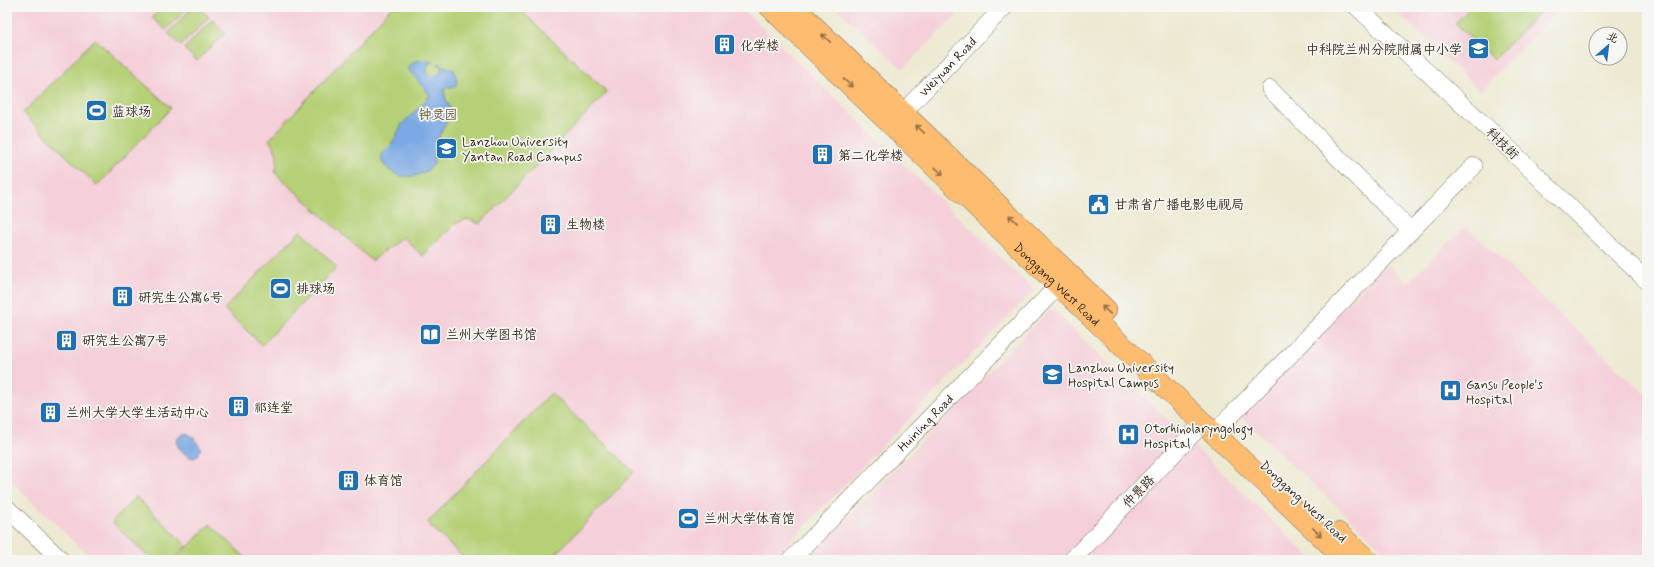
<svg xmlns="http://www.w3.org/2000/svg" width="1654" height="567" viewBox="0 0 1654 567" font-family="Mynerve,'LXGW WenKai TC',sans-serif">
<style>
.built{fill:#f5cfd9}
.green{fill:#b5d076;stroke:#787d4a}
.water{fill:#7ba9e4;stroke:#5b6a81}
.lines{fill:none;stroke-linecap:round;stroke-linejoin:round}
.minor-casing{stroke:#796d5d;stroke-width:18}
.major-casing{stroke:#796d5d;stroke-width:22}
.minor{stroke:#fff;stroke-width:17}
.major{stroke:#febc70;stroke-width:21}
.oneway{stroke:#936c43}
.labels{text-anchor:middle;stroke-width:3.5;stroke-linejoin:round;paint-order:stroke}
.poi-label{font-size:13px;fill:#3b2a1e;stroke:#f6f6f2;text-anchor:start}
.street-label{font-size:13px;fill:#3b2a1e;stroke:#f6f6f2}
.park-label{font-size:13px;fill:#5a5434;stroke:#f6f6f2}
</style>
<rect width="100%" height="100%" fill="#f6f6f2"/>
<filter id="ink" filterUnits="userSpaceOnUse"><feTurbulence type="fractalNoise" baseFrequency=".025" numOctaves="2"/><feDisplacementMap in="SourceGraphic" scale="8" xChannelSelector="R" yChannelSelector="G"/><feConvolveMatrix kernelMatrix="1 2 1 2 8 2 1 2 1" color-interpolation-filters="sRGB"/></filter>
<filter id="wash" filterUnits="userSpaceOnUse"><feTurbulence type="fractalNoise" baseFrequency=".012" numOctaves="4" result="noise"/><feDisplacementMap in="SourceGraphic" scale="16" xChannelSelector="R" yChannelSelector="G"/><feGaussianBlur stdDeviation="0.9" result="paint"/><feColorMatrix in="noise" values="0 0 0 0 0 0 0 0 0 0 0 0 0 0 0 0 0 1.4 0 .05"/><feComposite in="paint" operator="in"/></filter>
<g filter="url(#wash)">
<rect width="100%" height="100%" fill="#ede9d2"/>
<g class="built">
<path d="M7 7H741L1034 290 772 560H93L7 477Z"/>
<path d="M835 7H964L903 69Z"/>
<path d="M1392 7H1561L1480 91Z"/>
<path d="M1466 226 1647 396V557L1644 560H1394L1238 414 1387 264 1407 283Z"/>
<path d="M1051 308 1313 560H807Z"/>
</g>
<g class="green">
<path d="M163 7H188L166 30 152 18Z"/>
<path d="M193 7H198L209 17 181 46 168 33Z"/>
<path d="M392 7H517L607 92 480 224 468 219 456 223 423 256 403 237 372 261 275 173C279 160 278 151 269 140Z"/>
<path d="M1471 7H1545L1494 60 1455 23Z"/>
<path d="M212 20 225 33 197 61 184 49Z"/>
<path d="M95 39 171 108 97 186 23 113Z"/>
<path d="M300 231 337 267 262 345 224 309Z"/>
<path d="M551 393 634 472 550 560H466L427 523Z"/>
<path d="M136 497 187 546 173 560H152L112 522Z"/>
<path d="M210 524 248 560H175Z"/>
</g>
<g class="water">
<path d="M429 60 434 62 429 63 427 67V72L431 76 438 75 441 72V67L438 63 454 70 457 81 456 87H448L444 90 446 100 452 112C444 129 431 144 434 164 420 182 390 181 381 159L383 153 392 144 402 124 427 99 430 95 407 68 415 61Z"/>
<path d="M186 433 192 436 201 448 198 455 194 458C186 457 178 449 176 441L178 437Z"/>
</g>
</g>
<g filter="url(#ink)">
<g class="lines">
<defs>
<g id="minor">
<path d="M1357 7 1480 121 1647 281"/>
<path d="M1270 89 1411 231"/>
<path id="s1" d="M894 122 1004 7"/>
<path d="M1223 424 1474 166"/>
<path d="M7 508 61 560"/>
<path id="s2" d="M791 560 1059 285"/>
<path d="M1072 560 1204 422"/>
</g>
<g id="major">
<path id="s3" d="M770 7C960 193 1154 375 1346 560"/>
<path d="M794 7 1106 310"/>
<path d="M1338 533 1367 560"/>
</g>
</defs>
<use href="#minor" class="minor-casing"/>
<use href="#major" class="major-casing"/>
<use href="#minor" class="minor"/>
<use href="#major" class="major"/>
</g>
<defs><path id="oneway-shaft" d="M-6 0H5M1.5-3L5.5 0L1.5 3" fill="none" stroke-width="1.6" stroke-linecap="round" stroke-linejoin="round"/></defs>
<g class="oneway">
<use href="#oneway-shaft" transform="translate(826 38) rotate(-136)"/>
<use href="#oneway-shaft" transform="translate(848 83) rotate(44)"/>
<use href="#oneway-shaft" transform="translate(920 129) rotate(-136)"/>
<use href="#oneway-shaft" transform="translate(939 171) rotate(44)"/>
<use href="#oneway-shaft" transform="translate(1013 219) rotate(-136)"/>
<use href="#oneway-shaft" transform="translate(1106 310) rotate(-136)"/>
<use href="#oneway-shaft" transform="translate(1317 532) rotate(44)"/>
</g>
</g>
<defs>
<symbol id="building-square" viewBox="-11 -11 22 22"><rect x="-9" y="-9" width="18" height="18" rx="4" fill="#1f6fb2" stroke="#f6f6f2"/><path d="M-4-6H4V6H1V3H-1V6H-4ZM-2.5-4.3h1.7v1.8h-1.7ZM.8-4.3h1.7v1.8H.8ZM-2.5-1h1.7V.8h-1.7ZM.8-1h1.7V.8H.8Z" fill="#fff"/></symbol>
<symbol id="school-square" viewBox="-11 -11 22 22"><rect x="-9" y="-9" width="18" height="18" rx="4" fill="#1f6fb2" stroke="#f6f6f2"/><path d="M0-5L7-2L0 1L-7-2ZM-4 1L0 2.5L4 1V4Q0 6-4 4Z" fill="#fff"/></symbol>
<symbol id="stadium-square" viewBox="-11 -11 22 22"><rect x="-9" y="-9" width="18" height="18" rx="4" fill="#1f6fb2" stroke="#f6f6f2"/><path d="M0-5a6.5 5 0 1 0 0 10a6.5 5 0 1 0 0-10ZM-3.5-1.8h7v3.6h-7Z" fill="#fff"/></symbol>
<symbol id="university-square" viewBox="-11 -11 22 22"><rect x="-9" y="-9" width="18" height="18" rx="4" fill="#1f6fb2" stroke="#f6f6f2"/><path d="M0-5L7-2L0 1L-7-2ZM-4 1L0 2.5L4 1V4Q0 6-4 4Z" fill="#fff"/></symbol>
<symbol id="civic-square" viewBox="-11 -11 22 22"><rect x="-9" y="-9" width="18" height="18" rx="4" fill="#1f6fb2" stroke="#f6f6f2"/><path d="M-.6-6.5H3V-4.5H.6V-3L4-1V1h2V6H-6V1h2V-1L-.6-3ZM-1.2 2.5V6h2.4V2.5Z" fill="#fff"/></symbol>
<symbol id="library-square" viewBox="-11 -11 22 22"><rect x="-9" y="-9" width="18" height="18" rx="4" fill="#1f6fb2" stroke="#f6f6f2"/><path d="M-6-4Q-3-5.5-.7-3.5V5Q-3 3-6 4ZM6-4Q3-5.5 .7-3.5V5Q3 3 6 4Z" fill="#fff"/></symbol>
<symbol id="hospital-square" viewBox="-11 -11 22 22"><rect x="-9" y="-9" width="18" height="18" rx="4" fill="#1f6fb2" stroke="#f6f6f2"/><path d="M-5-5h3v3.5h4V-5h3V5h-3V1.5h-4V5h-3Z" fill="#fff"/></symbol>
</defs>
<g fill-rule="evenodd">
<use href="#building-square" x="712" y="32" width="25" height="25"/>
<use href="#school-square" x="1466" y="36" width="25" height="25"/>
<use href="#stadium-square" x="84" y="98" width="25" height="25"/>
<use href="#university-square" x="434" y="136" width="25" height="25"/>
<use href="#building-square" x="810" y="142" width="25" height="25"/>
<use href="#civic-square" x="1086" y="192" width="25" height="25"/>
<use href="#building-square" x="538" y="212" width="25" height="25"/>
<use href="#stadium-square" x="268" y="276" width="25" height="25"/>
<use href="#building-square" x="110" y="284" width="25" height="25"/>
<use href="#library-square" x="418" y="322" width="25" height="25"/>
<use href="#building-square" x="54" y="328" width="25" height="25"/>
<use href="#university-square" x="1040" y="362" width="25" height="25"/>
<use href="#hospital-square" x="1438" y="378" width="25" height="25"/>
<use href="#building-square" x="226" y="394" width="25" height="25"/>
<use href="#building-square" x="38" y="400" width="25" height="25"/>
<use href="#hospital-square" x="1116" y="422" width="25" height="25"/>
<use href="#building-square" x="336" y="468" width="25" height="25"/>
<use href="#stadium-square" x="676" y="506" width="25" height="25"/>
</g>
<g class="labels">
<g class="poi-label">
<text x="740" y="50">化学楼</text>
<text x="1462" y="54" text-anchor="end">中科院兰州分院附属中小学</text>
<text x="112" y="116">蓝球场</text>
<text x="462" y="146">Lanzhou University<tspan x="462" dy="15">Yantan Road Campus</tspan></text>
<text x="838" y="160">第二化学楼</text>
<text x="1114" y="209">甘肃省广播电影电视局</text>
<text x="566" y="229">生物楼</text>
<text x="296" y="293">排球场</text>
<text x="138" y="302">研究生公寓6号</text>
<text x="446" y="339">兰州大学图书馆</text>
<text x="82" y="345">研究生公寓7号</text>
<text x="1068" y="372">Lanzhou University<tspan x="1068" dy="15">Hospital Campus</tspan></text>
<text x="1466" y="389">Gansu People's<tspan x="1466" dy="15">Hospital</tspan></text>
<text x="254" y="412">祁连堂</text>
<text x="66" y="417">兰州大学大学生活动中心</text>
<text x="1144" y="433">Otorhinolaryngology<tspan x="1144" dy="15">Hospital</tspan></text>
<text x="364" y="485">体育馆</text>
<text x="704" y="523">兰州大学体育馆</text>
</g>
<g class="street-label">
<text dy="5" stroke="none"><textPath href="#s1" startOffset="77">Weiyuan Road</textPath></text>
<text transform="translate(1503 143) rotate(44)" y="5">科技街</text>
<text dy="5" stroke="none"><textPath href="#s3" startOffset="399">Donggang West Road</textPath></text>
<text dy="5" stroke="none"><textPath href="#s2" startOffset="192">Huining Road</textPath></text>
<text transform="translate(1138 491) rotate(-46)" y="5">仲景路</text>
<text transform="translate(1304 501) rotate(43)" y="5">Donggang West Road</text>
</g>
<g class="park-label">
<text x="438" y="119">钟灵园</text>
</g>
</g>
<rect width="1654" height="567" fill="none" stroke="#f6f6f2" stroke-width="24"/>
<g transform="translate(1608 46) rotate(28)"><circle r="19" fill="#f6f6f2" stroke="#aba49d"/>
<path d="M0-3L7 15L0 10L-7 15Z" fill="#1f6fb2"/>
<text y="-6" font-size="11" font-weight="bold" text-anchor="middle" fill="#3b2a1e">北</text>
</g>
</svg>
